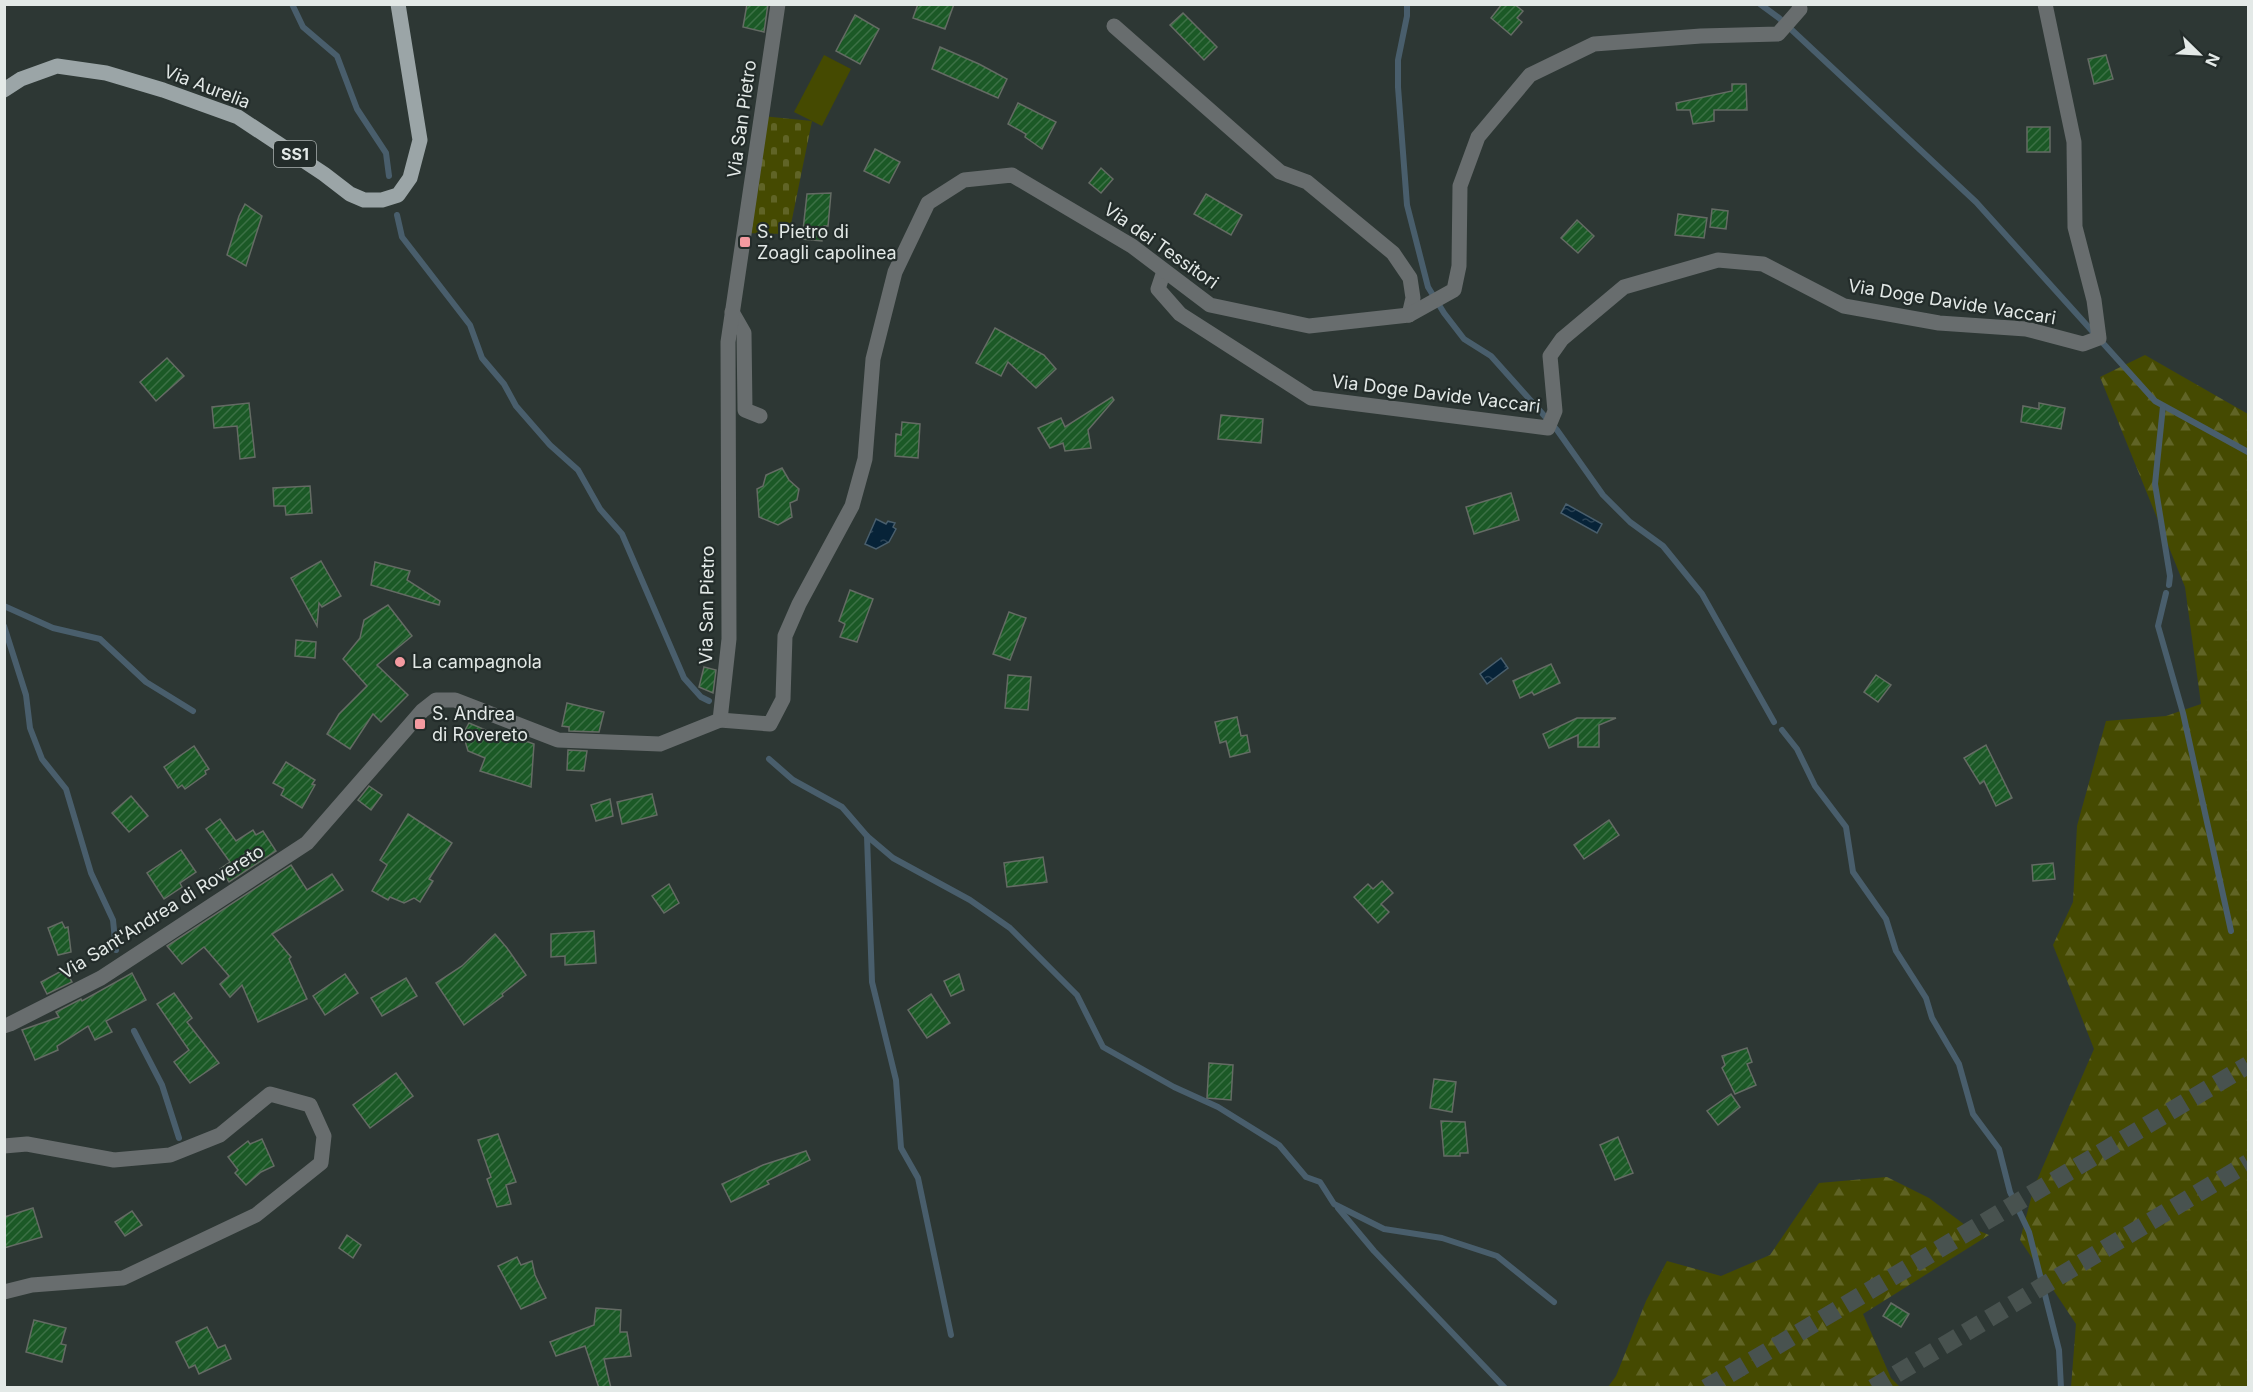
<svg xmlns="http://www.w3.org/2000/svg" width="2253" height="1392" viewBox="0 0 2253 1392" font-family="Inter,sans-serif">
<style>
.forest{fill:url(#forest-firs)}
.cemetery{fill:url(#cemetery-stones)}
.garden{fill:#454a01}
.water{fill:url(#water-ripples);stroke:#495e6c;stroke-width:1.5}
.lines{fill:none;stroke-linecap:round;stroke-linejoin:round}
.stream{stroke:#495e6c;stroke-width:6}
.building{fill:url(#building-hatch);stroke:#646b64;stroke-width:1.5}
.highway-tunnel{stroke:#48524f;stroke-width:18;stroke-dasharray:18 9;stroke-linecap:butt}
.minor{stroke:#686d6e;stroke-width:15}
.major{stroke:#9ba5a7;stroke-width:15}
.poi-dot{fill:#f49aa0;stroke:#232c2a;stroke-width:2}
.labels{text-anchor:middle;stroke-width:4.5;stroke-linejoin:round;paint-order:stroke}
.shield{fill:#232c2a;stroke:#a9b0ae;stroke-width:1.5}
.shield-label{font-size:16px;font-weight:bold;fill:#e3e9e7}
.street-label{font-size:18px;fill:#e3e9e7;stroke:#232c2a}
.poi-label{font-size:18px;fill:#e3e9e7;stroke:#232c2a;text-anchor:start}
</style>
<defs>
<pattern id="forest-firs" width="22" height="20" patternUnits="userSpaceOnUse" patternTransform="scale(1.5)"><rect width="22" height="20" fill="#454a01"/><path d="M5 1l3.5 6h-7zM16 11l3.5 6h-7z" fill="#606426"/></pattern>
<pattern id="cemetery-stones" width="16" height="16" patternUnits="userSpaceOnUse" patternTransform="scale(1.5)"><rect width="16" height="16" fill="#454a01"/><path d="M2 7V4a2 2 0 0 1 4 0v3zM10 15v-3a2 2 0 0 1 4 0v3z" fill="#606426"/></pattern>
<pattern id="water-ripples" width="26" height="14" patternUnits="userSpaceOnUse" patternTransform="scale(1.5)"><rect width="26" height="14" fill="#072338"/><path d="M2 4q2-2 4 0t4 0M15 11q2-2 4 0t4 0" fill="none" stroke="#2b4355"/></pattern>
<pattern id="building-hatch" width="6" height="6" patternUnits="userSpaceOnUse" patternTransform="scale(1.5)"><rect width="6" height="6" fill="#1b5926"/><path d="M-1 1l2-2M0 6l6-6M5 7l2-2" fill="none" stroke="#3c7146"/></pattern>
</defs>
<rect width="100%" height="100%" fill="#2d3734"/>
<g class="forest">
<path d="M2145 355 2248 414V1387H2071L2076 1324 2020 1240 2034 1187 2094 1049 2053 945 2073 902 2077 826 2106 721 2166 716 2201 704 2185 587 2100 377Z"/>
<path d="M1887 1177 1929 1198 1965 1225 1989 1235 1863 1314 1891 1378 1900 1387H1608L1616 1376 1646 1301 1667 1261 1721 1276 1770 1255 1819 1183Z"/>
</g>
<path class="cemetery" d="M762 116 812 121 789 234 744 233Z"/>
<path class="garden" d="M824 55 851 69 822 126 794 112Z"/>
<g class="water">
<path d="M1566 504 1602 524 1597 533 1561 513Z"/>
<path d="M876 519 886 524 888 521 895 523 893 527 896 529 889 542 876 549 865 544Z"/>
<path d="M1501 658 1508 668 1487 684 1480 674Z"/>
</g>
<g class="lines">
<g class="stream">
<path d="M292 4 303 27 337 56 357 109 386 153 389 176"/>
<path d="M1407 4V16L1398 60V87L1407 205 1428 287 1444 313 1464 339 1491 356 1557 430 1603 495 1630 522 1663 546 1702 594 1774 722"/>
<path d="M1760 4 1779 18 1976 202 2155 401 2248 452"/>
<path d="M397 215 402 237 470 325 482 358 504 384 516 406 550 445 578 470 600 509 622 534 684 678 701 697 709 701"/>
<path d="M2163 406 2155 484 2170 576 2169 585"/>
<path d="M2166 593 2158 626 2183 713 2231 931"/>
<path d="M4 606 53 628 100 639 146 682 193 711"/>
<path d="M4 626 26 695 30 728 42 759 66 789 91 873 113 920 116 950"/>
<path d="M1782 730 1797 749 1815 786 1846 827 1853 872 1886 919 1896 951 1926 998 1932 1018 1959 1064 1973 1114 1999 1149 2010 1192 2029 1232 2059 1350 2061 1388"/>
<path d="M769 759 793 780 842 807 867 836 893 858 970 900 1010 928 1077 995 1103 1047 1174 1087 1218 1107 1279 1145 1306 1177 1320 1182 1334 1204 1384 1229 1442 1238 1497 1256 1554 1302"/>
<path d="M867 836 872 982 896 1080 901 1148 918 1178 951 1335"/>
<path d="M134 1031 162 1085 179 1138"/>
<path d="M1338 1208 1374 1251 1505 1388"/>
</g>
</g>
<g class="building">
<path d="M747 4H768L764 32 743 27Z"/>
<path d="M918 4H954L945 29 913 18Z"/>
<path d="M1502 4H1514L1523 11 1517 18 1522 22 1511 35 1491 18Z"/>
<path d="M1183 13 1217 47 1204 60 1170 25Z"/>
<path d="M855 15 879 29 860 64 836 51Z"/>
<path d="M940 47 979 64 1007 79 998 98 932 69Z"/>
<path d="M2106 55 2113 79 2094 84 2088 59Z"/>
<path d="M1732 84H1746L1747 110H1714V121L1693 124 1690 110H1677L1676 103 1732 91Z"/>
<path d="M1018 103 1056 122 1042 149 1025 137 1026 134 1008 124Z"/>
<rect x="2027" y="127" width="23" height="25"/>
<path d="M875 149 900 162 889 183 864 171Z"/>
<path d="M1101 168 1113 179 1101 193 1089 183Z"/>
<path d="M831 193 828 226H824L822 241 802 239 807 194Z"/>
<path d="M1206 194 1242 215 1231 235 1194 214Z"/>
<path d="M245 204 262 216 246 266 227 255 239 216Z"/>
<path d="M1712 209 1728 211 1726 229 1710 227Z"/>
<path d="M1678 214 1707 218 1704 238 1675 235Z"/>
<path d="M1577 220 1594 236 1578 253 1561 238Z"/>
<path d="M995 328 1044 355 1056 369 1036 388 1008 362 1001 376 976 363Z"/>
<path d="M167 358 184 376 156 401 140 382Z"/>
<path d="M1112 397 1114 400 1088 430 1091 448 1065 451 1063 443 1050 448 1038 428 1061 418 1065 427Z"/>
<path d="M249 403 255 457 240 459 237 426 214 428 212 407Z"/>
<path d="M2039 403 2065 408 2061 429 2021 422 2023 406 2039 409Z"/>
<path d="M1221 415 1263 419 1261 443 1218 439Z"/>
<path d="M902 422 920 424 918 458 895 456 896 434 901 435Z"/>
<path d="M782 468 789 480 799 489 797 500 790 503 792 517 778 525 759 517 757 489 763 486 766 475Z"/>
<path d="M310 486 312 513 286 515 285 506H274L273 488Z"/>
<path d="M1511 493 1519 520 1474 534 1466 507Z"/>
<path d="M321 561 341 596 322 607 319 603 317 626 291 578Z"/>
<path d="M375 562 410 571 407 580 440 601 439 605 371 585Z"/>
<path d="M850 590 873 599 857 642 840 637 845 624 839 621Z"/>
<path d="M388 605 412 636 377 665 408 695 381 722 373 714 350 749 327 734 339 714 367 686 343 659 360 638 364 620Z"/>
<path d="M1009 612 1026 618 1010 660 993 654Z"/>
<path d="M296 640 316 642 315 658 295 656Z"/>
<path d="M1551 664 1560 683 1534 695 1532 692 1520 698 1513 681Z"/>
<path d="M704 667 716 670 713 693 699 687Z"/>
<path d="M1008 675 1031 677 1028 710 1005 708Z"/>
<path d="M1876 675 1891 685 1878 702 1864 692Z"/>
<path d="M567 703 604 712 599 732 569 731V727L562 726Z"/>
<path d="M1237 717 1241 736 1247 735 1250 752 1230 757 1226 741 1220 743 1215 722Z"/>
<path d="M1577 718H1616L1599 725V747H1578V735L1549 748 1543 734Z"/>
<path d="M469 723 495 734 497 731 534 744 531 787 480 771 485 758 468 751 463 734Z"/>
<path d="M1986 745 2012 798 1996 806 1984 781 1980 784 1964 758Z"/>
<path d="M194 746 209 769 205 771 206 774 185 789 182 785 178 788 164 767Z"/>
<path d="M568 750 587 751 584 771 567 770Z"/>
<path d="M286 762 315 780 312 784 315 785 302 808 281 795 284 789 273 783Z"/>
<path d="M369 786 382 795 371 810 358 800Z"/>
<path d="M652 794 657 815 622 824 617 802Z"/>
<path d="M131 796 148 816 129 832 112 813Z"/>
<path d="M610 799 613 816 596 821 591 805Z"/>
<path d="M408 814 452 843 429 879 433 881 420 902 414 898 404 903 390 897 388 900 372 891 387 865 380 860Z"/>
<path d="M220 819 236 841 253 830 256 835 263 831 276 851 229 882 220 869 230 862 206 829Z"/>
<path d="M1609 820 1619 835 1584 859 1574 845Z"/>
<path d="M181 850 196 872 180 883 182 887 164 899 147 873Z"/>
<path d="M1043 857 1047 882 1007 887 1004 863Z"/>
<path d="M2053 863 2055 879 2033 881 2032 865Z"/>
<path d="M291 865 307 890 332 874 343 890 272 934 291 957 289 959 307 999 258 1022 242 985 230 997 220 984 229 976 204 947 182 964 167 946Z"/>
<path d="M1382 881 1393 893 1381 904 1389 912 1378 923 1354 897 1368 884 1373 889Z"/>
<path d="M669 884 679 903 664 913 652 896Z"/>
<path d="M62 922 65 928 68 927 71 952 58 955 48 928Z"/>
<path d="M594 931 596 963 565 965V956L551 957V934Z"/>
<path d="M495 934 507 948 526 975 502 994 503 996 464 1025 436 983 462 966Z"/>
<path d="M65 969 72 982 47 994 41 982Z"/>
<path d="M132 973 146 1000 106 1021 112 1032 95 1040 88 1026 57 1046 58 1050 35 1060 22 1030 59 1017 56 1012 81 999 82 1001Z"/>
<path d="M345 974 358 993 325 1015 313 996Z"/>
<path d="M959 974 964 990 951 996 944 981Z"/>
<path d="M406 978 417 996 382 1016 371 998Z"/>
<path d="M174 993 192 1018 187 1022 219 1063 190 1083 174 1062 189 1050 157 1004Z"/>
<path d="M931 994 950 1023 927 1038 908 1010Z"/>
<path d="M1747 1048 1752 1062 1747 1064 1756 1085 1735 1094 1722 1068 1725 1065 1722 1056Z"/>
<path d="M1209 1063 1233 1065 1231 1100 1207 1098Z"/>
<path d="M396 1073 413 1096 370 1128 353 1105Z"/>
<path d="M1434 1079 1456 1082 1452 1112 1430 1108Z"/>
<path d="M1731 1094 1740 1107 1718 1125 1707 1111Z"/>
<path d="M1441 1121 1465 1122 1468 1153H1460V1156H1444Z"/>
<path d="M498 1134 516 1182 506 1185 511 1204 497 1207 487 1179 491 1177 478 1140Z"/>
<path d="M1618 1137 1633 1173 1615 1180 1600 1145Z"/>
<path d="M262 1139 274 1166 261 1172 246 1185 235 1173 238 1170 228 1157 248 1141 250 1144Z"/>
<path d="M806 1151 810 1160 767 1181 769 1184 731 1202 722 1184 763 1165Z"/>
<path d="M33 1208 42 1237 4 1248V1217Z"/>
<path d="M132 1211 142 1225 125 1236 115 1222Z"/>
<path d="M347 1235 361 1245 353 1258 339 1248Z"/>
<path d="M517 1257 521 1265 532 1261 535 1275 546 1298 521 1309 498 1266Z"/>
<path d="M1891 1303 1909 1314 1901 1327 1883 1316Z"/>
<path d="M596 1308 621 1310 620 1332H627L631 1356 604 1359 611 1388H599L585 1346 556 1356 550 1342 594 1325Z"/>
<path d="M34 1320 66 1328 61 1344 66 1345 62 1362 26 1352Z"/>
<path d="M207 1327 218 1348 225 1345 231 1359 199 1374 195 1365 189 1368 176 1342Z"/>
</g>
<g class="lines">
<g class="highway-tunnel">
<path d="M1706 1388 2248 1065"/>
<path d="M1873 1388 2248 1163"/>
</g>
<g class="minor">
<path d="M1114 26 1280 172 1307 182 1393 253 1410 278 1413 298 1409 315"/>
<path d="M1164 271 1158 289 1180 314 1311 398 1548 428 1555 411 1550 356 1562 339 1624 287 1718 260 1763 264 1844 306 1939 323 2026 329 2083 344 2099 338 2094 300 2075 227 2074 142 2045 4"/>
<path d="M732 312 744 333 745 410 760 416"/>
<path d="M720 720 770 724 783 699 785 636 799 604 852 506 865 459 873 359 895 272 928 203 964 180 1012 175 1132 246 1210 305 1309 326 1409 315 1454 290 1459 266 1460 186 1478 137 1530 75 1594 44 1701 36 1778 34 1800 9 1799 4"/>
<path d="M4 1026 10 1024 101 978 307 843 422 711 436 700H455L558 740 660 744 720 720 729 639 728 342 778 4"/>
<path d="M4 1146 27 1144 114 1160 170 1155 220 1135 270 1094 310 1105 324 1136 321 1163 256 1215 123 1278 32 1285 4 1292"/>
</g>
<path class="major" d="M4 90 21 79 57 66 106 73 163 90 238 117 324 174 350 194 364 200H382L398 195 410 178 420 140 398 4"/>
</g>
<g class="poi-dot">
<rect x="739" y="236" width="12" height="12" rx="3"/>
<circle cx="400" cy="662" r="6"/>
<rect x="414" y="718" width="12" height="12" rx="3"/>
</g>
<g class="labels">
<rect class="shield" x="274" y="141" width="42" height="26" rx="4.5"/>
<g class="shield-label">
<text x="295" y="160">SS1</text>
</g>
<g class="street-label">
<text transform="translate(207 87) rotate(21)" y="6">Via Aurelia</text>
<text transform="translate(742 119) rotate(-82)" y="6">Via San Pietro</text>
<text transform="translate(1161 246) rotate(35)" y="6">Via dei Tessitori</text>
<text transform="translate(1952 302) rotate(9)" y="6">Via Doge Davide Vaccari</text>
<text transform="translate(1436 394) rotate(7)" y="6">Via Doge Davide Vaccari</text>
<text transform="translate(707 605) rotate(-89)" y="6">Via San Pietro</text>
<text transform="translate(162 912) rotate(-32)" y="6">Via Sant'Andrea di Rovereto</text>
</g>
<g class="poi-label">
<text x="757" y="238">S. Pietro di<tspan x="757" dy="21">Zoagli capolinea</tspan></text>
<text x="412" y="668">La campagnola</text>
<text x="432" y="720">S. Andrea<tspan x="432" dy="21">di Rovereto</tspan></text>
</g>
</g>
<rect width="2253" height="1392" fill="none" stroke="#e3e9e7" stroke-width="12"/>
<g transform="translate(2199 54) rotate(114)" stroke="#232c2a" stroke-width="4.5" paint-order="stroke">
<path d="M0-4.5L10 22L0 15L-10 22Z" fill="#e3e9e7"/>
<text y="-9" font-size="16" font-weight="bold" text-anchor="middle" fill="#e3e9e7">N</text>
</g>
</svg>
